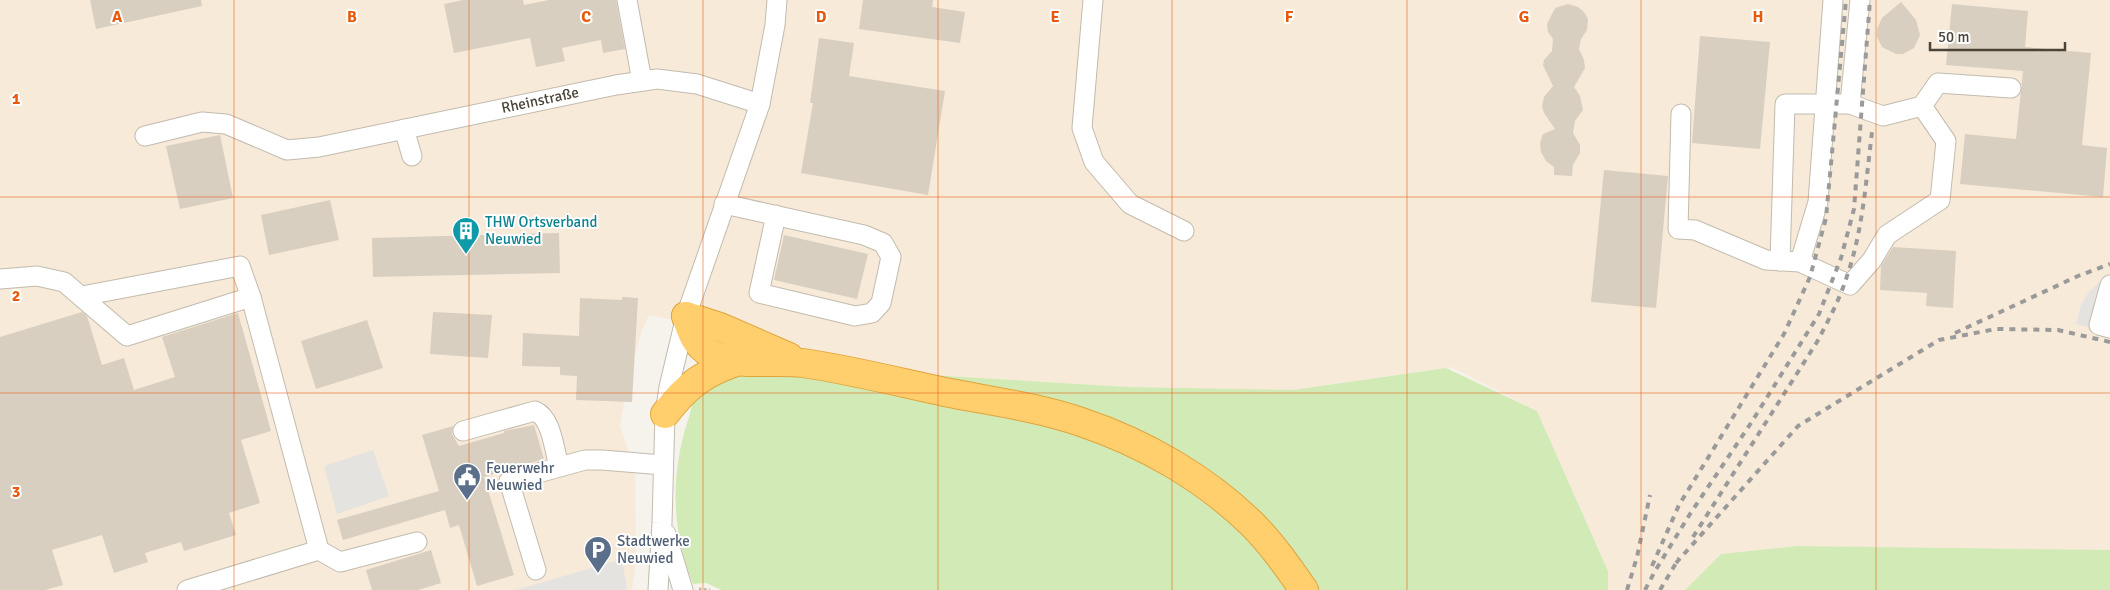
<svg xmlns="http://www.w3.org/2000/svg" width="2110" height="590" viewBox="0 0 2110 590" font-family="Signika,sans-serif">
<style>
.commercial{fill:#f7ead8}
.green{fill:#d2eab5}
.parking{fill:#e5e3e0}
.building{fill:#d8cfc1}
.lines{fill:none;stroke-linecap:round;stroke-linejoin:round}
.minor-casing{stroke:#c2bbae;stroke-width:21}
.highway-casing{stroke:#e0a43c;stroke-width:30}
.path{stroke:#c4b79f;stroke-width:3;stroke-dasharray:2.5 2.5;stroke-linecap:butt}
.minor{stroke:#fff;stroke-width:19}
.highway{stroke:#ffcf6e;stroke-width:28}
.rail{stroke:#9a9a9a;stroke-width:4;stroke-dasharray:6 6;stroke-linecap:butt}
.grid{fill:none;stroke:#e8590c;stroke-width:1;stroke-opacity:0.55}
.labels{text-anchor:middle;stroke-width:4;stroke-linejoin:round;paint-order:stroke}
.street-label{font-size:15px;fill:#4b4439;stroke:#fff}
.culture-label{font-size:15px;fill:#0d838f;stroke:#fff;text-anchor:start}
.service-label{font-size:15px;fill:#4e5e75;stroke:#fff;text-anchor:start}
.grid-label{font-size:16px;text-anchor:middle;font-weight:bold;fill:#e8590c;stroke:#fff;stroke-width:4;stroke-linejoin:round;paint-order:stroke}
</style>
<rect width="100%" height="100%" fill="#f6f3ec"/>
<path class="commercial" d="M0 0H2110V550L1797 546 1721 554 1685 590H1608V570L1537 411 1451 367 1293 390 1128 387 931 375 649 315 642 330 627 383 620 426 635 472 636 562 632 590H0Z"/>
<g class="green">
<path d="M1446 368 1537 411 1608 571V590H1316L1266 524 1016 397 931 375 1128 387 1293 390Z"/>
<path d="M723 372H798L955 403 1085 435 1171 475 1228 518 1258 547 1288 590H722L706 583 693 584C672 532 670 478 687 423 690 416 691 405 695 398 701 388 715 379 723 372Z"/>
<path d="M1797 546 2110 550V590H1685L1721 554Z"/>
</g>
<g class="parking">
<path d="M2110 277 2101 330 2076 324 2081 305 2088 293 2098 283Z"/>
<path d="M373 450 389 496 337 514 324 466Z"/>
<path d="M622 559 627 589 624 590H516Z"/>
</g>
<g class="building">
<path d="M90 0H201L202 6 96 29Z"/>
<path d="M463 0H523L524 5 549 0H616L625 49 603 53 601 40 562 48 565 61 536 67 530 38 454 53 444 4Z"/>
<path d="M863 0H933L932 7 965 12 960 43 859 29Z"/>
<path d="M1901 2 1916 20 1920 35 1914 48 1903 54H1896L1882 47 1877 37V29L1882 18Z"/>
<path d="M1568 4 1578 7 1584 12 1588 19 1587 30 1581 39 1579 49 1584 60 1585 68 1574 87 1580 96 1583 110 1575 121 1573 133 1580 145V153L1573 165 1572 176 1554 175V167L1546 161 1541 152 1540 143 1543 134 1555 129 1544 113 1542 106 1544 97 1553 86 1543 65 1544 60 1552 51 1553 39 1548 32 1547 24 1555 8Z"/>
<path d="M1952 4 2028 11 2025 47 2091 53 2082 145 2107 148 2103 197 1960 184 1965 134 2016 139 2023 71 1946 65Z"/>
<path d="M1700 36 1770 42 1760 149 1692 143Z"/>
<path d="M819 38 854 43 849 76 945 91 928 195 801 173 813 103H810Z"/>
<path d="M220 135 233 198 180 209 166 146Z"/>
<path d="M1604 170 1668 176 1656 308 1591 302Z"/>
<path d="M330 200 339 240 269 255 261 215Z"/>
<path d="M559 233 560 273 373 277 372 238Z"/>
<path d="M784 235 868 254 857 299 774 280Z"/>
<path d="M1893 247 1956 251 1953 308 1926 306 1927 293 1880 290 1881 266Z"/>
<path d="M622 297 638 298 632 402 576 400 577 376 560 375V367L522 366 523 333 579 336 580 298 622 300Z"/>
<path d="M82 312 87 316 102 365 124 358 134 390 175 377 162 337 238 313 271 431 241 440 260 503 229 513 236 535 184 551 181 542 145 553 148 562 114 573 102 535 52 550 63 585 45 590H0V337Z"/>
<path d="M433 312 492 315 488 358 430 354Z"/>
<path d="M367 320 383 368 316 389 301 341Z"/>
<path d="M534 425 544 459 484 477 514 575 477 586 459 525 450 528 445 510 343 540 337 520 439 491 422 435 453 426 452 434 459 446 504 433V431Z"/>
<path d="M431 550 441 583 418 590H372L366 570Z"/>
</g>
<g class="lines">
<defs>
<g id="minor">
<path d="M627 0 642 81"/>
<path d="M1093 0 1082 128 1094 162 1130 204 1184 231"/>
<path d="M1850 104 1860 0"/>
<path d="M1681 114 1678 229 1695 230 1766 260 1800 262 1850 285 1872 260 1887 235 1940 200 1946 141 1922 106"/>
<path d="M404 129 412 156"/>
<path d="M145 136 202 122 226 124 287 150 319 147 616 85 657 79 697 84 760 104"/>
<path d="M724 204 864 235 883 243 891 257 881 303 872 313 855 316 759 293 776 215"/>
<path d="M1780 261 1785 104H1850L1883 116 1922 106 1938 83 2011 88"/>
<path d="M1800 262 1818 202 1833 0"/>
<path d="M0 279 37 276 64 282 127 336 251 297 240 266 82 296"/>
<path d="M2110 285 2099 325 2110 328"/>
<path d="M251 297 319 550 340 562 417 542"/>
<path d="M463 431 535 411C552 418 554 450 559 466"/>
<path d="M666 534 683 590"/>
<path d="M536 570 509 481 585 460H602L663 465"/>
<path d="M187 590 319 550"/>
<path d="M658 590 662 523 665 414 669 387 686 316 760 104 775 25 777 0"/>
</g>
<g id="highway">
<path d="M686 316C691 331 695 345 710 353 739 368 773 359 803 363 851 370 898 382 945 392 990 401 1038 407 1081 422 1144 443 1205 478 1252 524 1272 544 1288 567 1304 590"/>
<path d="M686 316 720 327 789 357"/>
<path d="M665 414C687 385 705 372 739 361"/>
</g>
</defs>
<use href="#minor" class="minor-casing"/>
<use href="#highway" class="highway-casing"/>
<path class="path" d="M699 589 710 590"/>
<use href="#minor" class="minor"/>
<use href="#highway" class="highway"/>
<g class="rail">
<path d="M1955 333 2078 276 2110 264"/>
<path d="M1693 537 1817 342C1828 321 1840 299 1847 276 1863 230 1866 180 1872 132"/>
<path d="M1676 563 1798 426 1939 340 1996 329 2058 330 2110 342"/>
<path d="M1652 566 1679 505 1784 334 1810 277 1826 218 1846 0"/>
<path d="M1627 590 1637 557 1650 495"/>
<path d="M1645 590 1655 571 1690 514 1751 423 1819 314 1841 258 1854 209 1870 0"/>
<path d="M1660 590 1679 558"/>
</g>
</g>
<path class="grid" d="M234 0V590M469 0V590M703 0V590M938 0V590M1172 0V590M1407 0V590M1641 0V590M1876 0V590M0 197H2110M0 393H2110"/>
<defs>
<symbol id="building-pin" viewBox="-11 -11 22 30"><path d="M0 17L-7.5 6A9.5 9.5 0 1 1 7.5 6Z" fill="#0f9aa8" stroke="#fff"/><path d="M-4-6H4V6H1V3H-1V6H-4ZM-2.5-4.3h1.7v1.8h-1.7ZM.8-4.3h1.7v1.8H.8ZM-2.5-1h1.7V.8h-1.7ZM.8-1h1.7V.8H.8Z" fill="#fff"/></symbol>
<symbol id="civic-pin" viewBox="-11 -11 22 30"><path d="M0 17L-7.5 6A9.5 9.5 0 1 1 7.5 6Z" fill="#5c6f8a" stroke="#fff"/><path d="M-.6-6.5H3V-4.5H.6V-3L4-1V1h2V6H-6V1h2V-1L-.6-3ZM-1.2 2.5V6h2.4V2.5Z" fill="#fff"/></symbol>
<symbol id="parking-pin" viewBox="-11 -11 22 30"><path d="M0 17L-7.5 6A9.5 9.5 0 1 1 7.5 6Z" fill="#5c6f8a" stroke="#fff"/><path d="M-3.5-5.5H1a3.5 3.5 0 0 1 0 7H-1V5.5H-3.5ZM-1-3.4V-.6H.8a1.4 1.4 0 0 0 0-2.8Z" fill="#fff"/></symbol>
</defs>
<g fill-rule="evenodd">
<use href="#building-pin" x="450" y="215" width="32" height="43"/>
<use href="#civic-pin" x="451" y="461" width="32" height="43"/>
<use href="#parking-pin" x="582" y="534" width="32" height="43"/>
</g>
<g class="labels">
<g class="street-label">
<text transform="translate(540 100) rotate(-12)" y="5">Rheinstraße</text>
</g>
<g class="culture-label">
<text x="485" y="227">THW Ortsverband<tspan x="485" dy="17">Neuwied</tspan></text>
</g>
<g class="service-label">
<text x="486" y="473">Feuerwehr<tspan x="486" dy="17">Neuwied</tspan></text>
<text x="617" y="546">Stadtwerke<tspan x="617" dy="17">Neuwied</tspan></text>
</g>
</g>
<g class="grid-label">
<text x="117" y="22">A</text>
<text x="352" y="22">B</text>
<text x="586" y="22">C</text>
<text x="821" y="22">D</text>
<text x="1055" y="22">E</text>
<text x="1289" y="22">F</text>
<text x="1524" y="22">G</text>
<text x="1758" y="22">H</text>
<text x="16" y="104">1</text>
<text x="16" y="301">2</text>
<text x="16" y="497">3</text>
</g>
<path d="M1930 42v8h135v-8" fill="none" stroke="#4b4439" stroke-width="2.5"/>
<text x="1938" y="42" font-size="15" fill="#4b4439" stroke="#ffffff" stroke-width="4" paint-order="stroke">50 m</text>
</svg>
